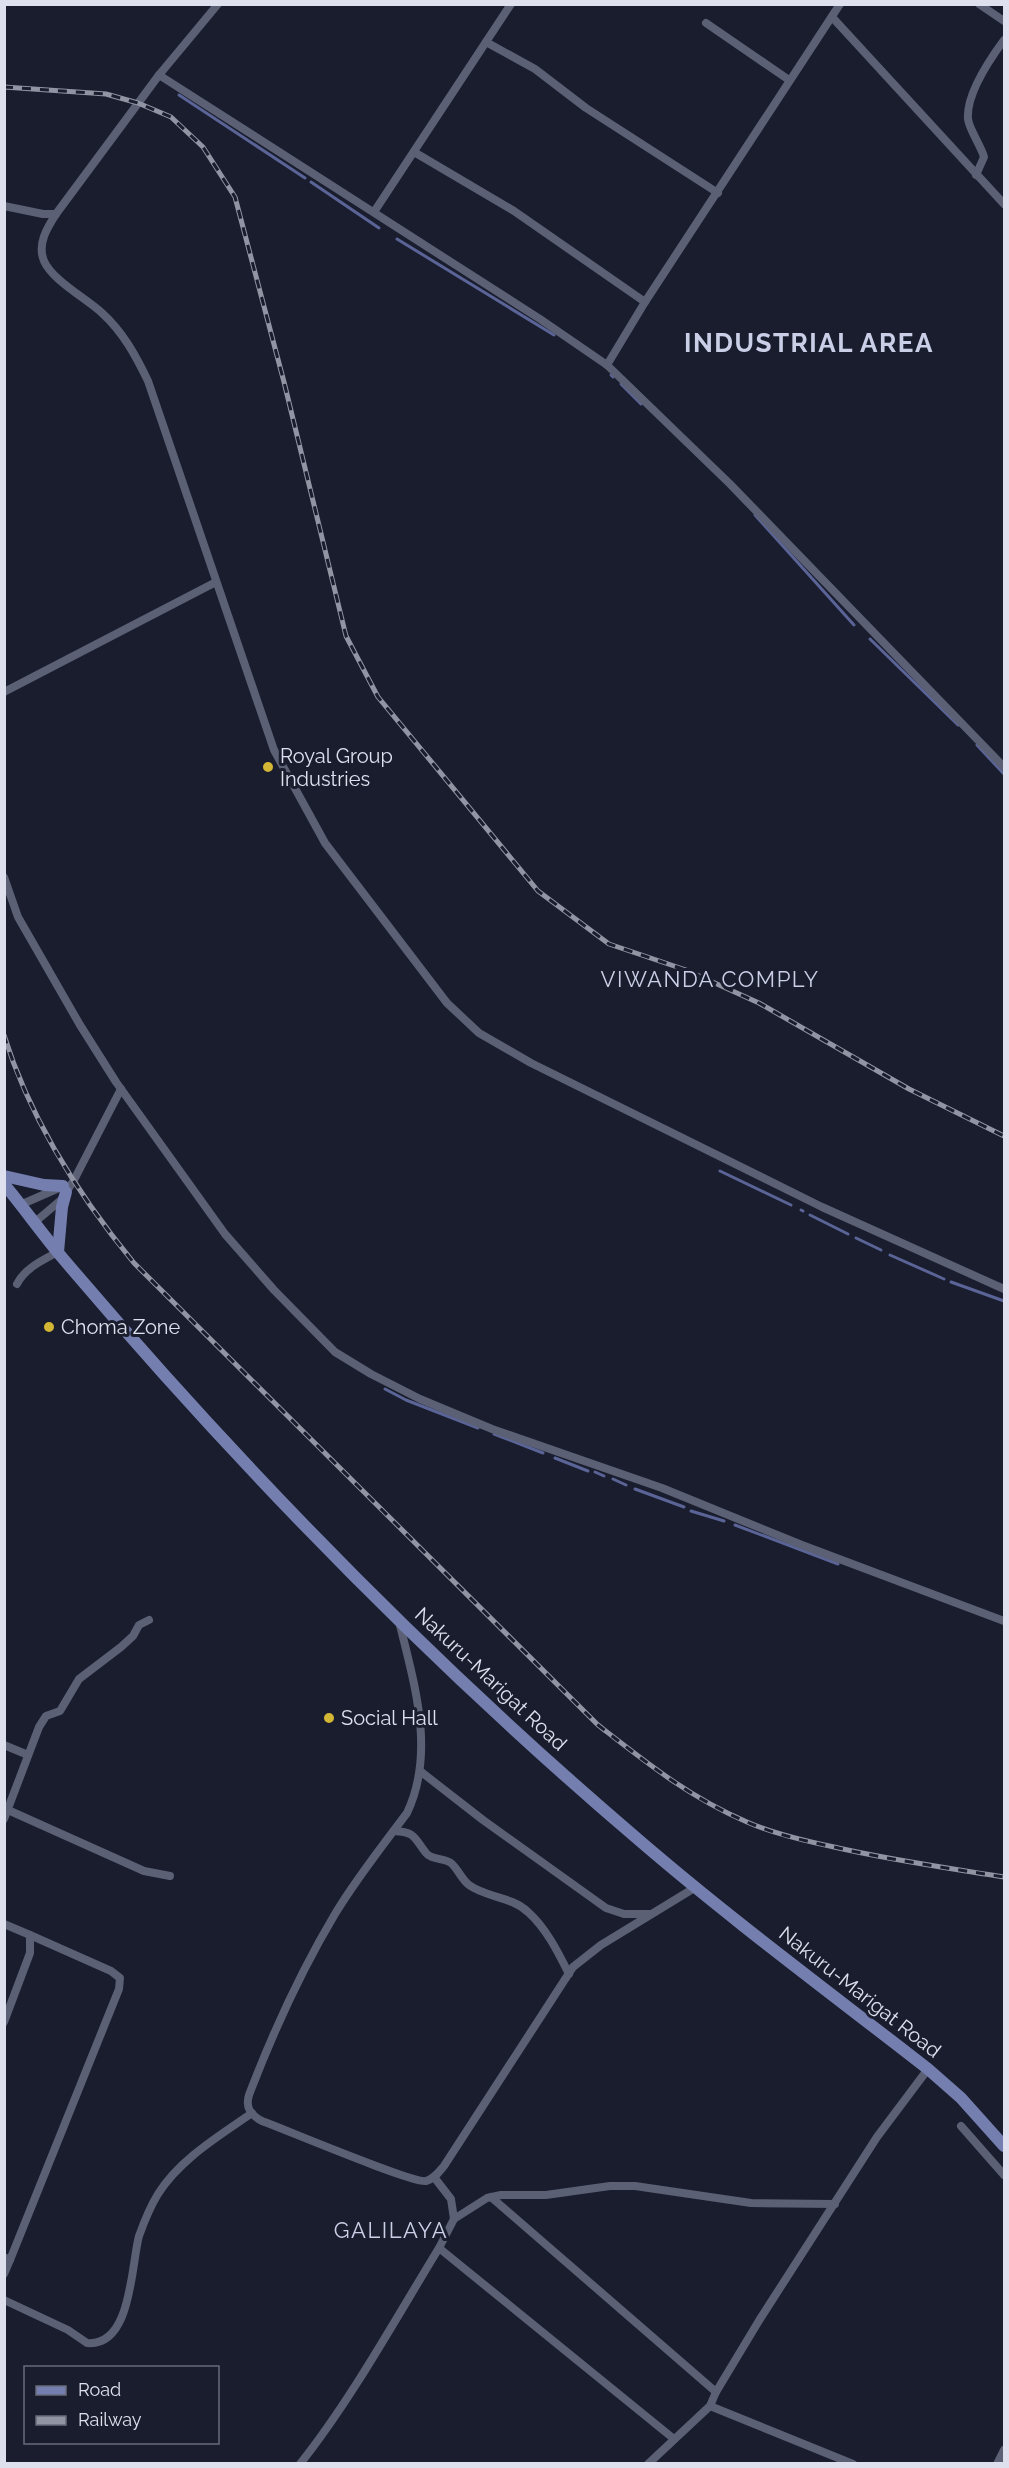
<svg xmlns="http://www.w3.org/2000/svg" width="1009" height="2468" viewBox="0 0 1009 2468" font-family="Raleway,sans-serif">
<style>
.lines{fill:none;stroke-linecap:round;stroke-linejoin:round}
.stream{stroke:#5b6496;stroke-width:3}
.minor{stroke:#5b6074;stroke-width:8}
.primary{stroke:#757faf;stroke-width:12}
.rail-casing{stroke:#9194a2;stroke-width:5}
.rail{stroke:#191d2e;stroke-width:3;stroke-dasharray:9;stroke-linecap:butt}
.poi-dot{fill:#d4b635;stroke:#191d2e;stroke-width:2}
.labels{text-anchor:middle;stroke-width:6;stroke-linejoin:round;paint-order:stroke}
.poi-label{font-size:20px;fill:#dee1ed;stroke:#191d2e;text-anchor:start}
.street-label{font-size:20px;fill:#dee1ed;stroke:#191d2e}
.quarter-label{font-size:22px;letter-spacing:1.5px;fill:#cacfe7;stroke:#191d2e}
.district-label{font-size:26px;font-weight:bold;letter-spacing:1.5px;fill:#cacfe7;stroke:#191d2e}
</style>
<rect width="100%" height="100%" fill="#191d2e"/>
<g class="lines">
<g class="stream">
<path d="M179 95 305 178"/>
<path d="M311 182 379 228"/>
<path d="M397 239 554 335"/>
<path d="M611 375 613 377"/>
<path d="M621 384 641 404"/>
<path d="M755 515 854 625"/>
<path d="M870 639 958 725"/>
<path d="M977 745 1004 774"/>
<path d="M720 1171 791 1205"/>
<path d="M801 1210 803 1211"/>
<path d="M810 1215 848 1234"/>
<path d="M856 1238 881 1250"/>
<path d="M890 1255 944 1279"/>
<path d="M951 1282 1004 1301"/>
<path d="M385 1389 406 1400 478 1428"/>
<path d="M494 1434 543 1453"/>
<path d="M555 1458 588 1471"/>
<path d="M595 1472 604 1476"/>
<path d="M613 1479 626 1485"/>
<path d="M635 1489 684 1507"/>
<path d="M691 1511 724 1521"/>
<path d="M735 1525 838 1564"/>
</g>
<g class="minor">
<path d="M218 4 159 75 56 214C47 228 37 244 44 261 52 280 87 299 102 313 123 332 136 356 148 381L274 750 325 843 447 1003 479 1033 531 1063 822 1207 1004 1289"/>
<path d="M979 4 1004 21"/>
<path d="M832 17 1004 204"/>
<path d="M706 23 789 80"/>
<path d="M486 42 535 69 586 108 718 193"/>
<path d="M159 75 540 319 607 365 730 484 1004 767"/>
<path d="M414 152 514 211 645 302"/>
<path d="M976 175 984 157C981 146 969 129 968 119 966 94 990 59 1004 40"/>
<path d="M4 206 43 214H56"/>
<path d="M374 212 511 4"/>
<path d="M607 365 645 302 840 4"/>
<path d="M4 692 216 582"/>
<path d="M4 877 18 917 80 1025 116 1082 225 1234 274 1290 335 1352 371 1374 420 1399 492 1429 662 1488 802 1545 1004 1621"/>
<path d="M20 1205 59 1188"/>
<path d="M35 1222 61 1200 74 1180 121 1089"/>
<path d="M17 1284C25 1268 43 1260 58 1252"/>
<path d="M399 1621C414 1683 436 1752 407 1813 383 1845 356 1879 335 1914 301 1971 273 2032 249 2095 245 2108 251 2115 262 2121 284 2129 414 2184 426 2181 434 2179 439 2172 444 2166L573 1967 601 1945 696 1887"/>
<path d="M4 1745 28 1755"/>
<path d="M420 1771 483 1820 606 1908 624 1914H649"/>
<path d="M8 1810 144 1871 170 1876"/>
<path d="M4 1819 39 1727 46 1716 60 1711 79 1679 121 1647 133 1636 139 1625 149 1620"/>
<path d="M394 1831C416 1832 414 1838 426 1853 431 1860 445 1858 451 1863 458 1869 462 1880 469 1885 487 1898 511 1896 528 1912 546 1928 558 1952 569 1974"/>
<path d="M4 1924 30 1935V1953L4 2022"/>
<path d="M961 2126 1004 2175"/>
<path d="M434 2177 451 2199 454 2219 439 2248 674 2439"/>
<path d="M491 2197 716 2392"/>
<path d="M454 2219 487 2198 501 2195H546L610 2186H635L751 2203 835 2204"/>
<path d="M4 2257 10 2260 119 1989 120 1978 111 1971 30 1935"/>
<path d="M4 2274 10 2260"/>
<path d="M4 2300 68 2330 87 2343C132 2347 131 2265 139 2236 144 2222 150 2207 158 2194 180 2159 219 2136 252 2113"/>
<path d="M710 2406 853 2464"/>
<path d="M300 2464C351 2400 396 2318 439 2248"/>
<path d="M648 2464 710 2406 716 2392 760 2319 877 2137 928 2069"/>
<path d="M997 2464 1004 2450"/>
</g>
<g class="primary">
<path d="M4 1176 44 1185 63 1186"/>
<path d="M4 1184C23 1207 41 1232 60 1255 237 1464 431 1663 640 1841 733 1921 832 1994 928 2069L961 2098 1004 2146"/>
<path d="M58 1252 62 1207 66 1192"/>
</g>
<defs>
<g id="rail">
<path d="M4 87 106 94 138 103 171 117 203 147 235 197 284 382 346 636 378 697 538 891 609 944 686 970 759 1003 909 1089 1004 1136"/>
<path d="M4 1035C30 1119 79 1196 134 1263L598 1725C647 1763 689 1797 747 1822 774 1834 805 1841 834 1847 890 1860 948 1868 1004 1877"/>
</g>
</defs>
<use href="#rail" class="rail-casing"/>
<use href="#rail" class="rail"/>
</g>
<g class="poi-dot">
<circle cx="268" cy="767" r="6"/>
<circle cx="49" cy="1327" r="6"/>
<circle cx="329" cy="1718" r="6"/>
</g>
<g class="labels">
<g class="poi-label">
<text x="280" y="763">Royal Group<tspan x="280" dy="23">Industries</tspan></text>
<text x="61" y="1334">Choma Zone</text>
<text x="341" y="1725">Social Hall</text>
</g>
<g class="street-label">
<text transform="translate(491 1679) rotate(43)" y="7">Nakuru-Marigat Road</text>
<text transform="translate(860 1992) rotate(38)" y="7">Nakuru-Marigat Road</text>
</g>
<g class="quarter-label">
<text x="710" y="987">VIWANDA COMPLY</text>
<text x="391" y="2238">GALILAYA</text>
</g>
<g class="district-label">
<text x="809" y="352">INDUSTRIAL AREA</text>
</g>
</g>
<rect width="1009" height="2468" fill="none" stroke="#dee1ed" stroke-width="12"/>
<rect x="24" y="2366" width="195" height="78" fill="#191d2e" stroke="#686b7a" stroke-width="1.5"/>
<rect x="36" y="2386" width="30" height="9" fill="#757faf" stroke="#686b7a" stroke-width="1.5"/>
<text x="78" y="2396" font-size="18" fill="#dee1ed">Road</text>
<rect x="36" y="2416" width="30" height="9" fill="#9194a2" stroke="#686b7a" stroke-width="1.5"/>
<text x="78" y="2426" font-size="18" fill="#dee1ed">Railway</text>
</svg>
